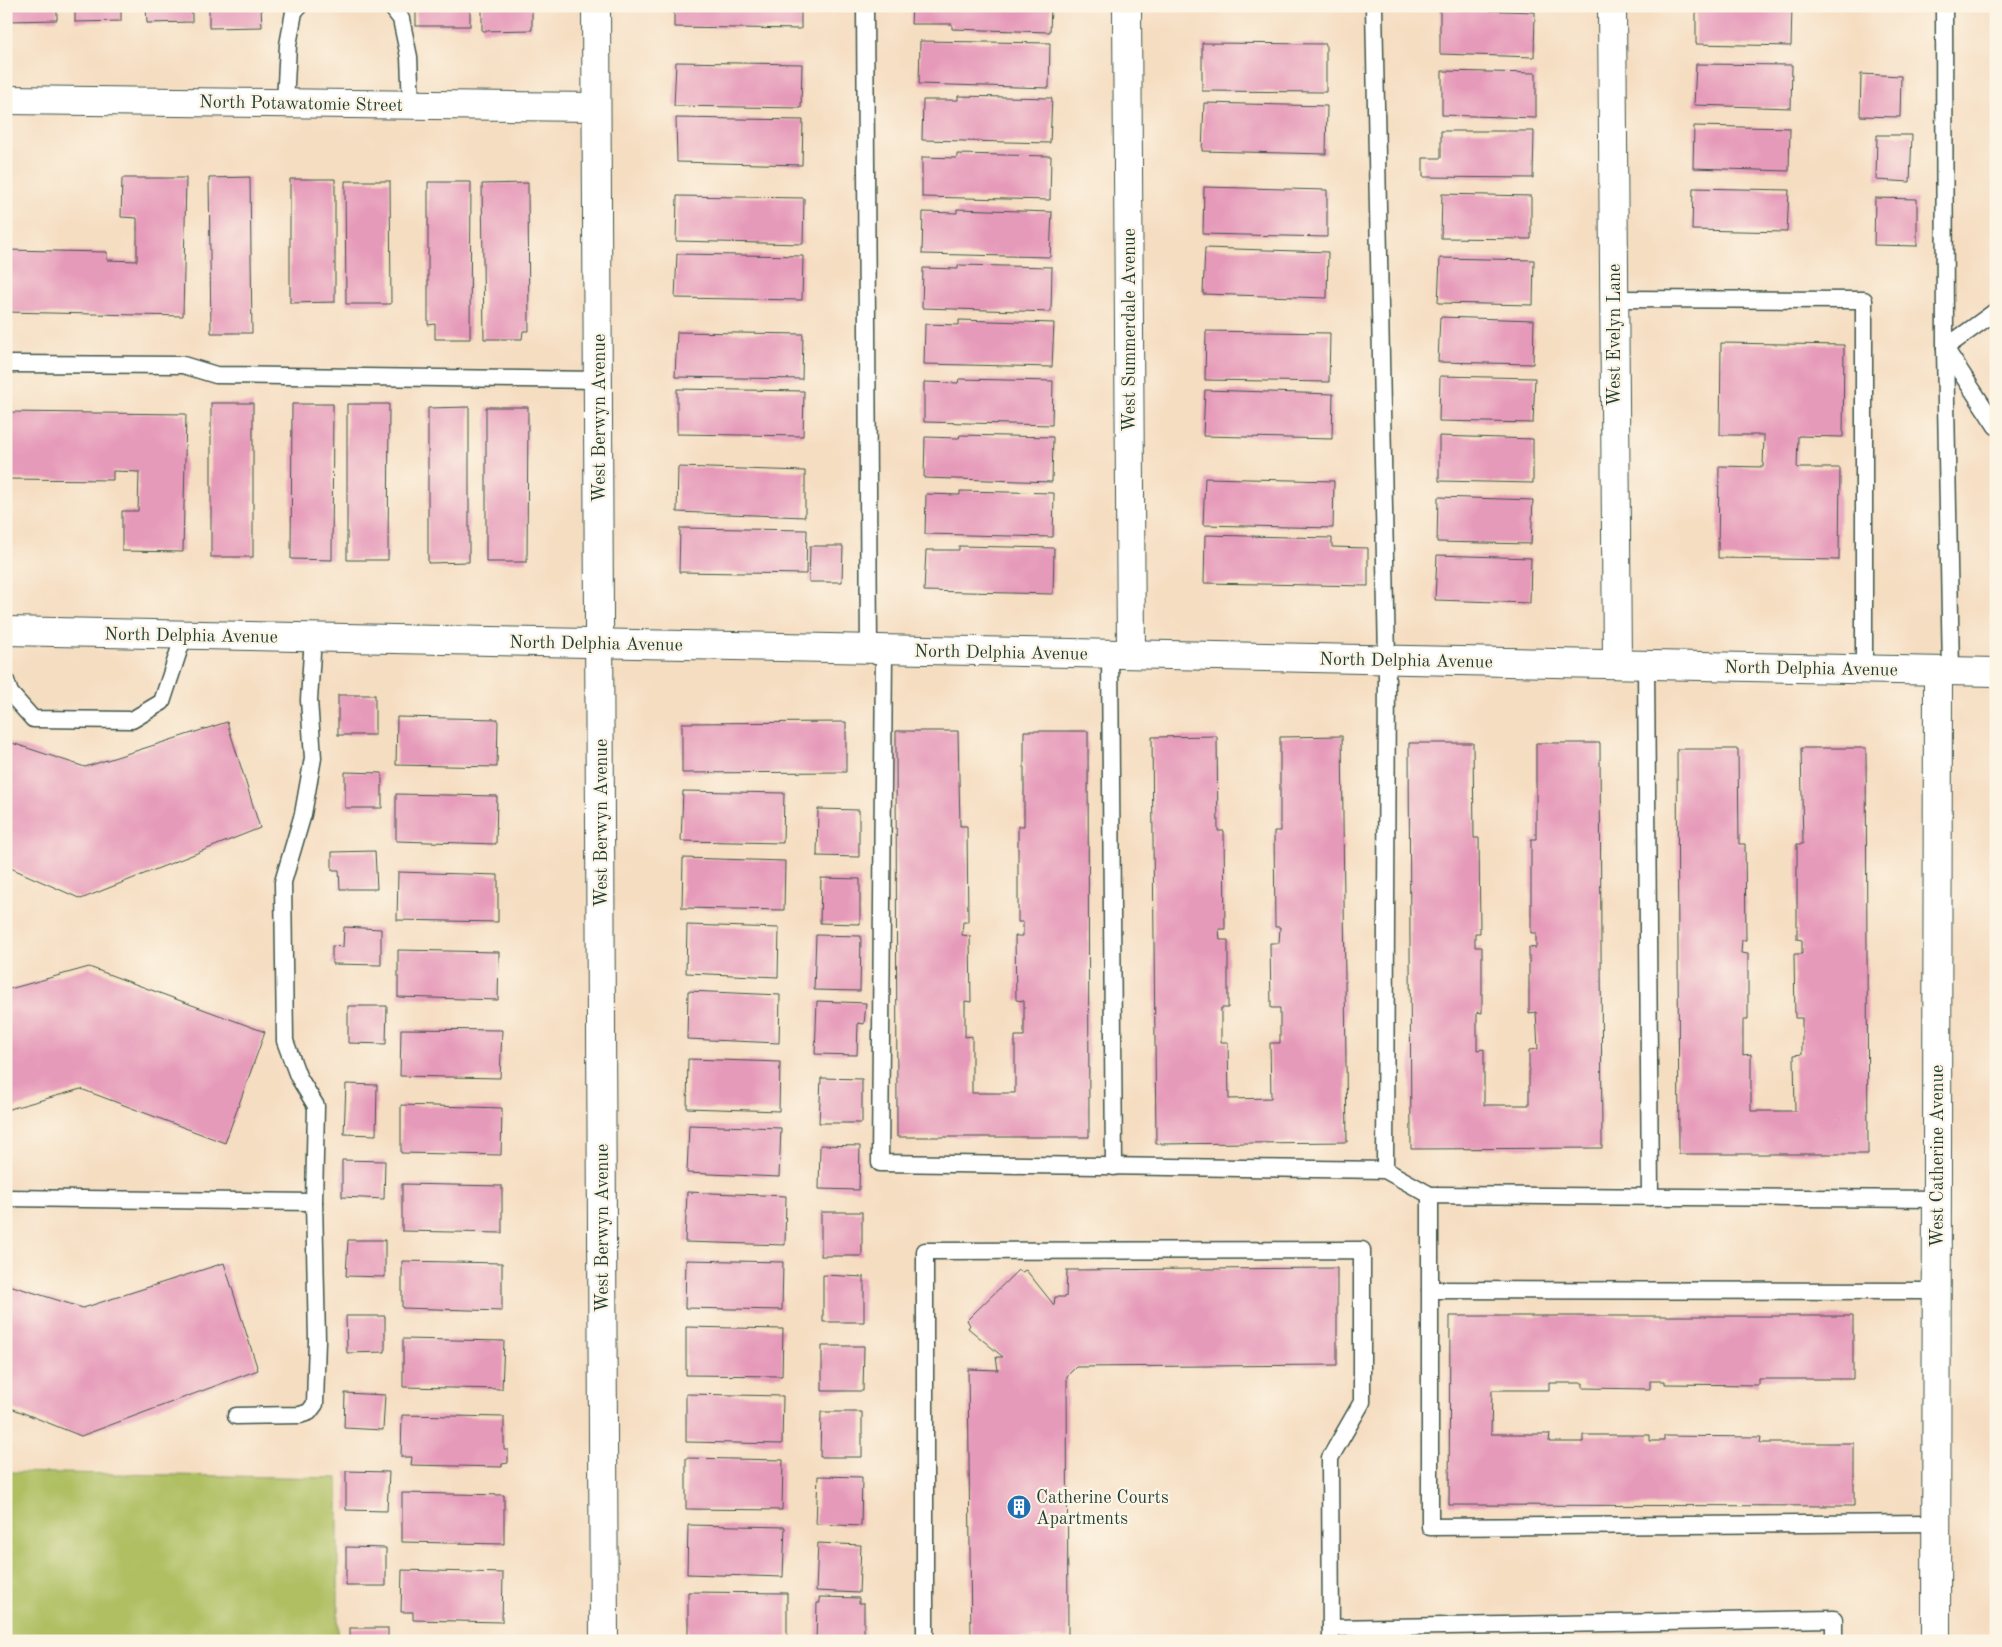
<svg xmlns="http://www.w3.org/2000/svg" width="2002" height="1647" viewBox="0 0 2002 1647" font-family="'Old Standard TT',serif">
<style>
.green{fill:#afbf62;stroke:#677e4b}
.building{fill:#e69ab9}
.lines{fill:none;stroke-linecap:round;stroke-linejoin:round}
.service-casing{stroke:#3f5549;stroke-width:19}
.minor-casing{stroke:#3f5549;stroke-width:30}
.service{stroke:#fff;stroke-width:16}
.minor{stroke:#fff;stroke-width:28}
.labels{text-anchor:middle;stroke-width:4.5;stroke-linejoin:round;paint-order:stroke}
.street-label{font-size:18px;fill:#1f3d34;stroke:#fcf5e5}
.poi-label{font-size:18px;fill:#1f3d34;stroke:#fcf5e5;text-anchor:start}
</style>
<rect width="100%" height="100%" fill="#fcf5e5"/>
<filter id="ink" filterUnits="userSpaceOnUse"><feTurbulence type="fractalNoise" baseFrequency=".02" numOctaves="2"/><feDisplacementMap in="SourceGraphic" scale="10" xChannelSelector="R" yChannelSelector="G"/><feConvolveMatrix kernelMatrix="1 2 1 2 8 2 1 2 1" color-interpolation-filters="sRGB"/></filter>
<filter id="wash" filterUnits="userSpaceOnUse"><feTurbulence type="fractalNoise" baseFrequency=".0096" numOctaves="4" result="noise"/><feDisplacementMap in="SourceGraphic" scale="20" xChannelSelector="R" yChannelSelector="G"/><feGaussianBlur stdDeviation="1.12" result="paint"/><feColorMatrix in="noise" values="0 0 0 0 0 0 0 0 0 0 0 0 0 0 0 0 0 1.4 0 .05"/><feComposite in="paint" operator="in"/></filter>
<g filter="url(#wash)">
<rect width="100%" height="100%" fill="#f5ddc1"/>
<path class="green" d="M6 1472 338 1478V1641H6Z"/>
<g id="blocks">
<g class="building">
<path d="M10 6H57V20L10 21Z"/>
<path d="M75 6H121V21L75 22Z"/>
<path d="M146 6H192V22L147 23Z"/>
<path d="M209 6H261L262 27 209 28Z"/>
<rect x="416" y="6" width="54" height="20"/>
<path d="M482 6H532V30L482 31Z"/>
<path d="M674 6H801V29L674 27Z"/>
<path d="M912 6H1051L1050 32 952 29V24H911Z"/>
<rect x="1202" y="6" width="123" height="3"/>
<path d="M1696 6H1792L1791 46 1696 44Z"/>
<path d="M1440 9 1535 12 1534 57 1440 54Z"/>
<path d="M920 41 1050 43 1049 88 919 84Z"/>
<path d="M1202 43 1326 44V92L1202 91Z"/>
<path d="M676 62 802 64 801 108 674 106Z"/>
<path d="M1696 64 1792 65 1791 108 1694 105Z"/>
<path d="M1442 71 1536 73V118L1442 115Z"/>
<path d="M1861 74 1901 76 1900 117 1860 116Z"/>
<path d="M958 96 1052 98 1050 143 922 140 923 100H958Z"/>
<path d="M1204 103 1327 106 1326 154 1202 151Z"/>
<path d="M676 118 803 120 802 165 677 162Z"/>
<path d="M1694 126 1790 128 1789 171 1693 168Z"/>
<path d="M1441 131H1534L1533 178 1423 177V158H1441Z"/>
<path d="M1877 135H1912L1910 182 1876 180Z"/>
<path d="M957 154 1051 156 1050 200 922 197V157L957 158Z"/>
<path d="M250 177 252 333H211L209 178Z"/>
<path d="M122 178H186L183 316 6 312V250L107 252V260L137 261V218L121 217Z"/>
<path d="M290 179H335V302L290 303Z"/>
<path d="M345 181H390L391 304H346Z"/>
<path d="M428 182H471L470 339H435V324L428 325Z"/>
<path d="M528 183 529 331H523L522 339H484L482 184Z"/>
<path d="M1204 187 1327 190V237L1203 234Z"/>
<path d="M1693 188 1789 190 1787 232 1692 230Z"/>
<path d="M1442 194 1531 196V239L1441 238Z"/>
<path d="M677 196 804 198 803 244 676 241Z"/>
<path d="M1875 198 1917 199V246L1874 245Z"/>
<path d="M957 209 1052 212 1050 257 922 254 923 212 957 213Z"/>
<path d="M1205 248 1328 252 1327 298 1203 294Z"/>
<path d="M677 254 803 256 802 300 675 298Z"/>
<path d="M1440 258 1534 260 1533 305 1438 303Z"/>
<path d="M958 265 1052 267 1051 312 922 308 923 268 958 269Z"/>
<path d="M1440 317 1534 320 1533 364 1438 362Z"/>
<path d="M959 320 1054 323 1052 367 924 364 925 324 959 325Z"/>
<path d="M1206 331 1330 333 1329 382 1205 380Z"/>
<path d="M677 332 803 334 802 379 675 377Z"/>
<path d="M1721 343 1844 345 1843 437 1798 436 1797 468H1840L1839 560 1718 558 1719 466 1763 467 1764 435H1720Z"/>
<path d="M1440 376 1535 378 1533 423 1439 421Z"/>
<path d="M959 379 1053 381 1052 425 924 422V382L958 383Z"/>
<path d="M677 389 804 391 803 436 677 434Z"/>
<path d="M1205 390 1333 394 1332 439 1203 436Z"/>
<rect x="211" y="403" width="42" height="154"/>
<path d="M292 404H333L332 560 291 559Z"/>
<path d="M347 404H389L388 560H347Z"/>
<path d="M469 407V562L428 563V408Z"/>
<path d="M486 407H528L527 562H486Z"/>
<path d="M6 412 186 414 183 552 122 551V511H138L139 472 113 471V480L6 479Z"/>
<path d="M960 435 1053 437 1052 482 924 478 925 437 959 438Z"/>
<path d="M1439 436 1533 439V483L1439 481Z"/>
<path d="M678 467 805 471V517L677 512Z"/>
<path d="M1205 478 1334 481 1333 528 1203 525Z"/>
<path d="M960 491 1054 493 1053 537 925 534 926 494 960 495Z"/>
<path d="M1438 497 1533 500 1531 544 1437 542Z"/>
<path d="M680 528 807 530 806 574 679 572Z"/>
<path d="M1205 535 1332 538V547L1368 548V586L1204 583Z"/>
<path d="M810 546H843L842 582H809Z"/>
<path d="M959 546 1054 548 1053 594 924 591 926 550H959Z"/>
<path d="M1437 555 1531 558 1530 603 1435 600Z"/>
<rect x="338" y="695" width="37" height="40"/>
<path d="M397 717 498 719 497 767 396 765Z"/>
<path d="M227 722 260 828 81 899 6 866V741L85 767Z"/>
<path d="M846 722V772L682 773V723Z"/>
<path d="M896 731H958L960 826H967L968 922H963L962 935 970 936 971 1002 965 1001V1037L972 1036V1093H1015V1036H1024V1001L1016 1000 1015 936H1023V922H1018V826H1024V731H1088L1089 1137H897Z"/>
<path d="M1217 736 1218 831H1224L1225 929H1219L1220 940H1228V1008H1221V1042H1228L1229 1099 1271 1098 1270 1043H1280V1008H1271L1270 943H1279L1280 927H1275L1274 831H1280V737L1342 736 1347 1142 1156 1144 1152 737Z"/>
<path d="M1409 743H1473L1474 838H1479L1480 933H1475V947H1482V1013L1477 1012V1050L1484 1049V1105H1529V1050L1538 1049 1536 1012 1529 1013V947L1536 948V933H1531V839H1536V743H1600L1602 1148 1411 1149Z"/>
<path d="M1801 748H1866L1868 1154H1679L1677 749H1738L1739 844H1745L1746 940H1742L1741 953 1748 954V1020H1743V1055L1751 1054V1111H1795L1794 1055 1802 1054V1018H1795L1794 954H1802V940L1797 939V844H1803Z"/>
<path d="M345 772 382 773V808H345Z"/>
<path d="M683 791 784 793 783 843 681 841Z"/>
<path d="M396 794 497 796 496 844 396 841Z"/>
<path d="M818 809 859 810V857L817 856Z"/>
<path d="M375 851 377 889H340L339 870H332V852Z"/>
<path d="M683 858 785 861 784 910 682 908Z"/>
<path d="M398 872 498 875V922L397 920Z"/>
<path d="M821 878 860 879V924L820 923Z"/>
<path d="M687 925 779 928 778 977 686 973Z"/>
<path d="M344 927 381 929V965L332 964V946L343 947Z"/>
<path d="M816 935 861 936 860 991 814 990Z"/>
<path d="M398 950 499 952 498 1000 398 997Z"/>
<path d="M89 967 265 1032 225 1143 81 1089 6 1110V990Z"/>
<path d="M688 991 780 995 779 1043 687 1039Z"/>
<path d="M817 1001 866 1003 864 1024 858 1023 857 1055 815 1054Z"/>
<path d="M348 1006H387L386 1044 348 1043Z"/>
<path d="M401 1029 502 1030 500 1078 400 1076Z"/>
<path d="M688 1059 780 1062 779 1111 687 1108Z"/>
<path d="M821 1078 862 1079V1123H819Z"/>
<path d="M346 1084 377 1085 376 1135 344 1134Z"/>
<path d="M401 1105 502 1108 501 1155 401 1153Z"/>
<path d="M689 1125 781 1128 779 1177 687 1173Z"/>
<path d="M820 1145 860 1146 859 1190 819 1189Z"/>
<path d="M342 1160 385 1161 384 1199 342 1197Z"/>
<path d="M402 1184 502 1186V1233L402 1231Z"/>
<path d="M687 1192 786 1196 785 1245 685 1242Z"/>
<rect x="821" y="1212" width="41" height="44"/>
<path d="M348 1240H385V1277L346 1276Z"/>
<path d="M686 1260 783 1262 782 1310 685 1308Z"/>
<path d="M402 1261 502 1263V1311L402 1308Z"/>
<path d="M224 1263 258 1370 81 1436 6 1406V1284L83 1308Z"/>
<path d="M1337 1268V1365L1076 1367 1067 1376 1068 1638H971L968 1369 998 1370 996 1357H1003L968 1328 970 1325 967 1320 1018 1270 1022 1272 1026 1270 1054 1305 1055 1297H1066L1067 1270Z"/>
<path d="M823 1275 864 1277V1322H823Z"/>
<path d="M346 1316H385V1352L347 1353Z"/>
<path d="M1450 1316H1853V1379H1759V1385L1665 1384V1381H1650V1389L1583 1388V1383H1549V1390H1492L1491 1434H1550L1549 1442H1583V1435H1650V1441H1664V1436L1761 1437 1760 1443H1854V1506L1449 1505Z"/>
<path d="M686 1327 783 1329 782 1376 686 1375Z"/>
<path d="M403 1339 504 1341 502 1389 403 1387Z"/>
<path d="M822 1346H864L863 1391H822Z"/>
<path d="M345 1393 385 1395 383 1430 344 1428Z"/>
<path d="M686 1394 783 1396 782 1444 686 1442Z"/>
<path d="M821 1412H862V1457H820Z"/>
<path d="M402 1415 504 1417V1450H508V1463L502 1464V1467L411 1465 412 1457H401Z"/>
<path d="M686 1458 783 1460 782 1510 686 1509Z"/>
<path d="M346 1471 389 1472 387 1511 346 1510Z"/>
<path d="M818 1476 862 1477 861 1526 816 1524Z"/>
<path d="M402 1493 504 1495V1544L402 1542Z"/>
<path d="M688 1525 785 1527 783 1577 687 1574Z"/>
<path d="M818 1543 861 1545 859 1593 816 1591Z"/>
<path d="M346 1547 386 1548V1586H346Z"/>
<path d="M402 1570 503 1573 502 1622 413 1620V1612H401Z"/>
<path d="M688 1592 787 1593V1641H688Z"/>
<path d="M819 1597 859 1598V1603H864V1641H816L817 1603H820Z"/>
<rect x="350" y="1628" width="38" height="13"/>
</g>
</g>
</g>
<g filter="url(#ink)">
<use href="#blocks" fill-opacity="0" stroke="#3f5549" stroke-width="1"/>
<g class="lines">
<defs>
<g id="service">
<path d="M391 6 401 19 409 57 411 104"/>
<path d="M865 6 869 649"/>
<path d="M1374 6 1387 660 1385 1170"/>
<path d="M1944 6 1945 348 1951 671"/>
<path d="M285 103 288 45 294 12 299 6"/>
<path d="M1614 299 1864 300V669"/>
<path d="M1945 348 1996 426"/>
<path d="M1945 348 1996 311"/>
<path d="M6 364 183 365 216 375 599 380"/>
<path d="M884 649 880 1163 1385 1170 1430 1195"/>
<path d="M1110 654 1114 1167"/>
<path d="M1646 665 1650 1197"/>
<path d="M6 681 10 693 33 719 132 720 162 702 184 635"/>
<path d="M6 1198 314 1202 316 1106 298 1076 285 1041 283 882 303 814 313 758 309 700 313 637"/>
<path d="M1430 1290 1937 1291"/>
<path d="M236 1416 300 1415 309 1412 315 1404 317 1340 314 1202"/>
<path d="M1937 1523 1430 1527V1195L1938 1199"/>
<path d="M1331 1628 1834 1619V1641"/>
<path d="M925 1641V1251L1362 1250V1402L1330 1458 1331 1641"/>
</g>
<g id="minor">
<path d="M596 6 604 1641"/>
<path d="M1127 6 1131 654"/>
<path d="M1612 6 1617 664"/>
<path d="M6 100 596 107"/>
<path d="M6 631 1996 672"/>
<path d="M1936 1641 1938 671"/>
</g>
</defs>
<use href="#service" class="service-casing"/>
<use href="#minor" class="minor-casing"/>
<use href="#service" class="service"/>
<use href="#minor" class="minor"/>
</g>
</g>
<defs>
<symbol id="building-disc" viewBox="-11 -11 22 22"><circle r="9.5" fill="#1f6fb2" stroke="#fcf5e5"/><path d="M-4-6H4V6H1V3H-1V6H-4ZM-2.5-4.3h1.7v1.8h-1.7ZM.8-4.3h1.7v1.8H.8ZM-2.5-1h1.7V.8h-1.7ZM.8-1h1.7V.8H.8Z" fill="#fff"/></symbol>
</defs>
<g fill-rule="evenodd">
<use href="#building-disc" x="1005" y="1493" width="28" height="28"/>
</g>
<g class="labels">
<g class="street-label">
<text transform="translate(301 103) rotate(1)" y="6">North Potawatomie Street</text>
<text transform="translate(1129 330) rotate(-90)" y="6">West Summerdale Avenue</text>
<text transform="translate(1614 335) rotate(-90)" y="6">West Evelyn Lane</text>
<text transform="translate(599 418) rotate(-90)" y="6">West Berwyn Avenue</text>
<text transform="translate(191 635) rotate(1)" y="6">North Delphia Avenue</text>
<text transform="translate(596 643) rotate(1)" y="6">North Delphia Avenue</text>
<text transform="translate(1001 652) rotate(1)" y="6">North Delphia Avenue</text>
<text transform="translate(1406 660) rotate(1)" y="6">North Delphia Avenue</text>
<text transform="translate(1811 668) rotate(1)" y="6">North Delphia Avenue</text>
<text transform="translate(601 823) rotate(-90)" y="6">West Berwyn Avenue</text>
<text transform="translate(1937 1156) rotate(-90)" y="6">West Catherine Avenue</text>
<text transform="translate(602 1228) rotate(-90)" y="6">West Berwyn Avenue</text>
</g>
<g class="poi-label">
<text x="1036" y="1503">Catherine Courts<tspan x="1036" dy="21">Apartments</tspan></text>
</g>
</g>
<rect width="2002" height="1647" fill="none" stroke="#fcf5e5" stroke-width="25"/>
</svg>
